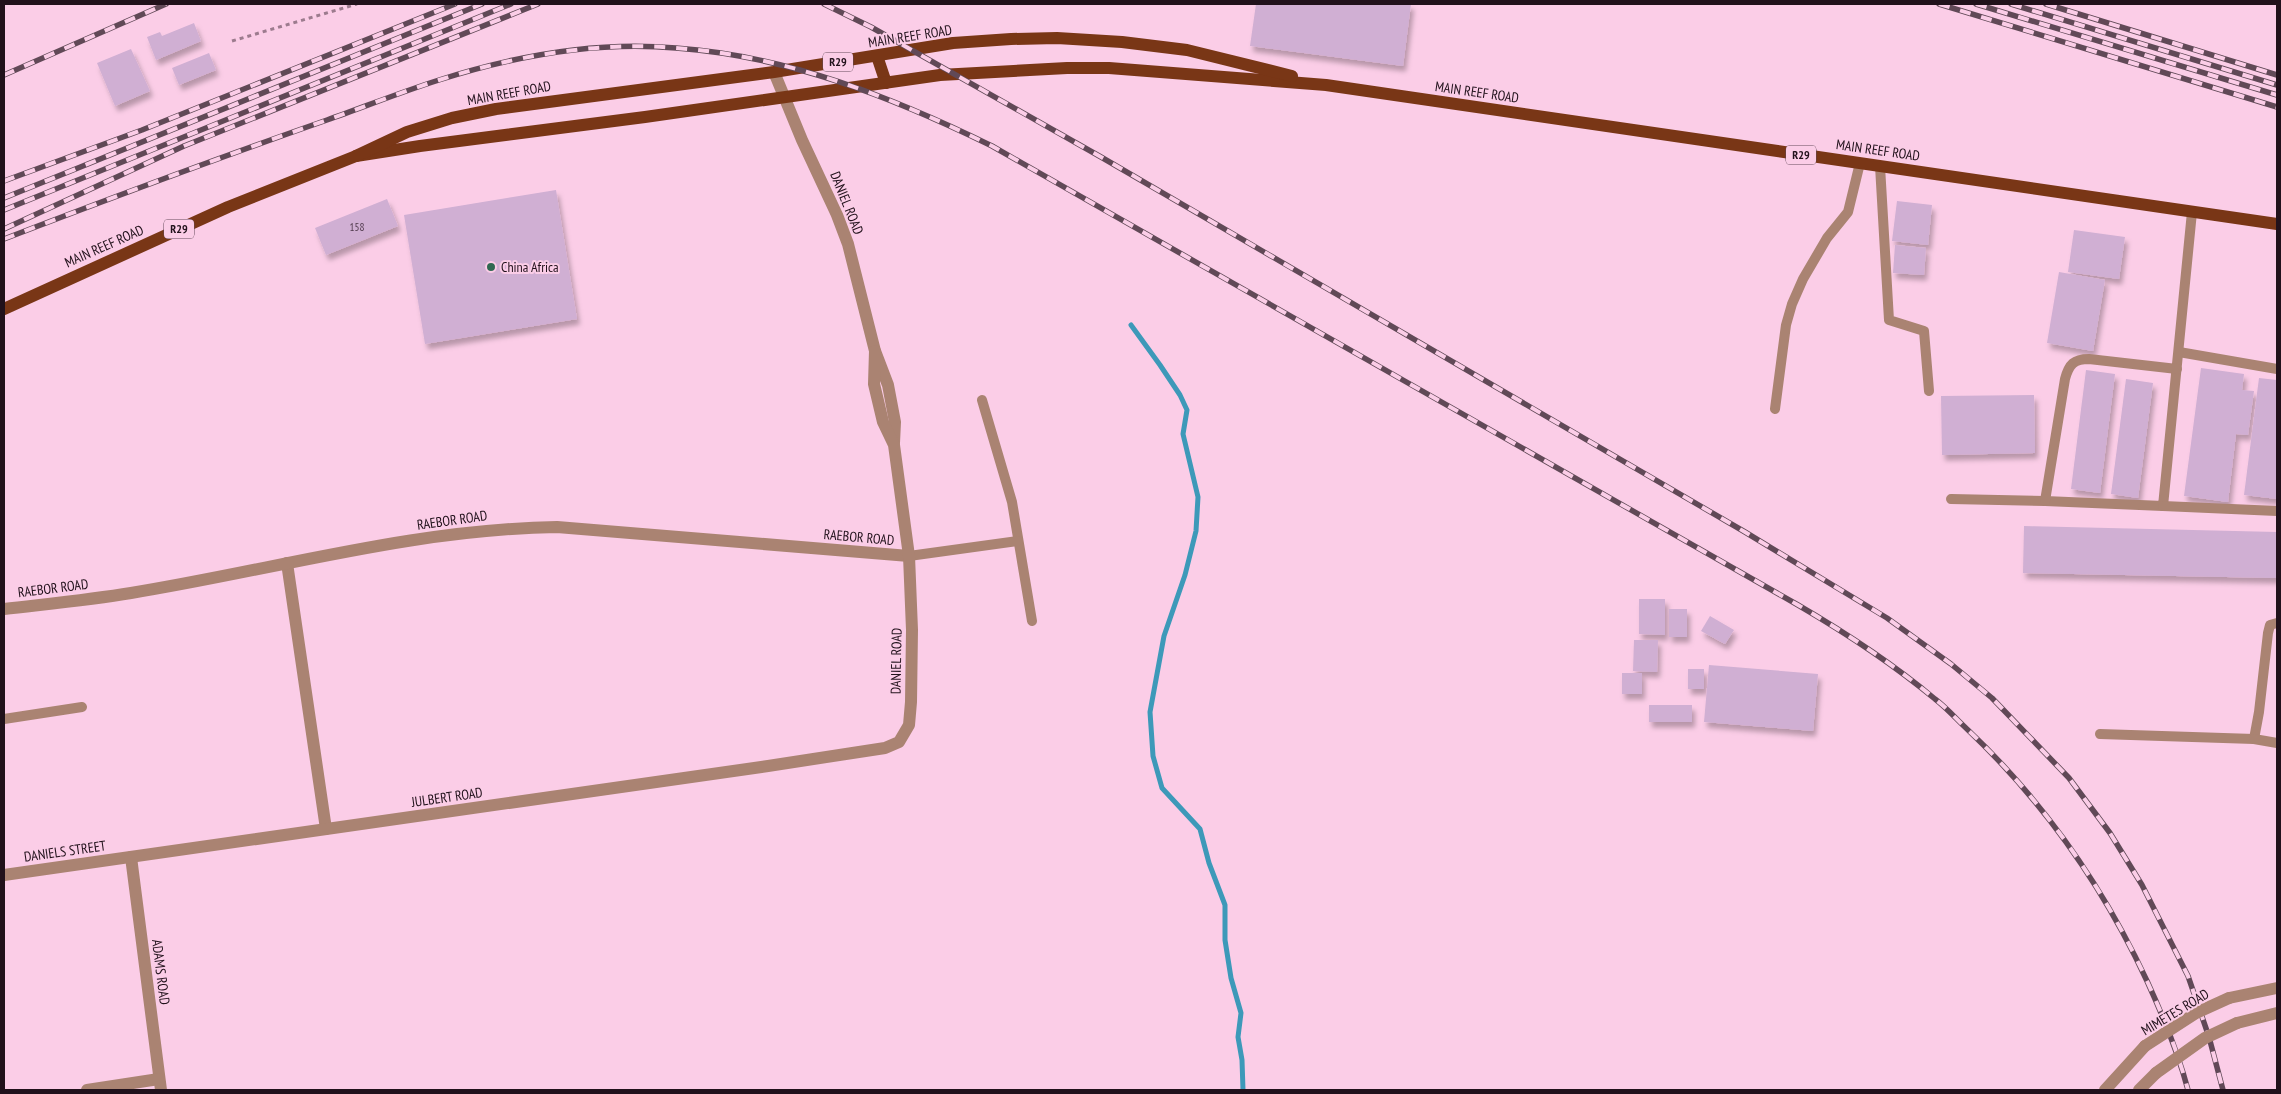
<svg xmlns="http://www.w3.org/2000/svg" width="2281" height="1094" viewBox="0 0 2281 1094" font-family="'PT Sans Narrow',sans-serif">
<style>
.lines{fill:none;stroke-linecap:round;stroke-linejoin:round}
.stream{stroke:#3d99b9;stroke-width:5}
.building{fill:#d0afd3;filter:url(#shadow)}
.path{stroke:#9c7b8e;stroke-width:3;stroke-dasharray:4 4;stroke-linecap:butt}
.service{stroke:#aa8372;stroke-width:10}
.minor{stroke:#aa8372;stroke-width:12}
.primary{stroke:#793616;stroke-width:12}
.rail-casing{stroke:#614957;stroke-width:5.5}
.rail{stroke:#fbcde7;stroke-width:4;stroke-dasharray:11;stroke-linecap:butt}
.minor-bridge{stroke:#aa8372;stroke-width:12}
.poi-dot{fill:#306851;stroke:#fbcde7;stroke-width:2}
.labels{text-anchor:middle;stroke-width:4;stroke-linejoin:round;paint-order:stroke}
.number-label{font-size:11px;fill:#4d3849}
.shield{fill:#fbcde7;stroke:#624958;stroke-width:1}
.shield-label{font-size:12px;font-weight:bold;fill:#21111b}
.street-label{font-size:14px;fill:#21111b;stroke:#fbcde7}
.poi-label{font-size:14px;fill:#21111b;stroke:#fbcde7;text-anchor:start}
</style>
<defs>
<filter id="shadow"><feDropShadow dx="3" dy="5.5" stdDeviation="2.5" flood-color="#0004"/></filter>
</defs>
<rect width="100%" height="100%" fill="#fbcde7"/>
<g class="lines">
<path class="stream" d="M1131 325 1160 365 1180 395 1187 410 1183 434 1198 497 1196 531 1185 575 1164 636 1150 712 1153 756 1162 788 1200 829 1209 863 1225 905V940L1231 978 1241 1013 1238 1037 1242 1060 1243 1090"/>
</g>
<g class="building">
<path d="M1256 4H1411L1403 66 1250 46Z"/>
<path d="M194 23 201 41 156 60 147 37 160 32 162 36Z"/>
<path d="M131 49 150 91 115 106 97 63Z"/>
<path d="M209 53 216 70 179 85 172 68Z"/>
<path d="M556 190 577 319 425 344 404 215Z"/>
<path d="M387 199 398 226 326 255 315 228Z"/>
<path d="M1897 201 1932 205 1928 245 1892 241Z"/>
<path d="M2074 230 2125 237 2119 279 2068 272Z"/>
<path d="M1895 245 1926 248 1924 275 1893 273Z"/>
<path d="M2059 272 2105 280 2093 351 2047 343Z"/>
<path d="M2201 368 2244 374 2242 390 2254 391 2248 435 2236 434 2228 502 2184 496Z"/>
<path d="M2086 370 2115 374 2100 493 2071 489Z"/>
<path d="M2259 378 2277 380V499L2244 495Z"/>
<path d="M2126 379 2153 383 2138 498 2111 494Z"/>
<path d="M2034 395 2035 453 1942 455 1941 396Z"/>
<path d="M2024 526 2277 532V578L2023 573Z"/>
<path d="M1639 599H1665V635L1639 634Z"/>
<rect x="1669" y="609" width="18" height="28"/>
<path d="M1710 616 1734 630 1725 644 1701 631Z"/>
<path d="M1634 640H1658L1657 672 1633 671Z"/>
<path d="M1709 665 1818 674 1813 731 1704 722Z"/>
<rect x="1688" y="669" width="16" height="20"/>
<rect x="1622" y="673" width="20" height="21"/>
<rect x="1649" y="705" width="43" height="17"/>
</g>
<g class="lines">
<path class="path" d="M232 41 357 4"/>
<g class="service">
<path d="M1880 166 1889 320 1924 331 1929 391"/>
<path d="M2179 352 2277 369"/>
<path d="M982 400 1012 502 1032 621"/>
<path d="M1775 409 1786 325 1792 304 1803 279 1827 238 1848 212 1860 163"/>
<path d="M1951 499 2045 501 2163 506 2192 212"/>
<path d="M2045 501 2065 379C2069 364 2074 359 2089 359L2177 369"/>
<path d="M2163 506 2277 511"/>
<path d="M909 556 1018 541"/>
<path d="M4 719 82 707"/>
<path d="M2100 734 2254 739 2259 712 2268 633 2270 625 2277 623"/>
<path d="M2254 739 2277 743"/>
</g>
<g class="minor">
<path d="M774 72 802 140 837 215 848 244 875 351 888 385 895 422 894 443"/>
<path d="M287 563 326 829"/>
<path d="M4 609C46 604 89 600 131 593 273 570 413 529 557 527L909 556"/>
<path d="M131 857 161 1090"/>
<path d="M4 875 768 766 885 748 899 742 909 725 911 702 912 630 909 556 894 445 883 422 874 384 875 351"/>
<path d="M2229 998 2277 988"/>
<path d="M2237 1023 2277 1013"/>
<path d="M87 1090 159 1079"/>
<path d="M2105 1090 2145 1046"/>
<path d="M2139 1090 2156 1073"/>
</g>
<g class="primary">
<path d="M877 56 886 83"/>
<path d="M356 156 420 146 645 117 940 75 1067 68H1109L1326 85 2277 224"/>
<path d="M4 309 228 207 356 156 407 132 452 118 496 109 774 72 953 43 1011 39 1057 38 1122 42 1187 50 1292 76"/>
</g>
<defs>
<g id="rail">
<path d="M824 4 871 27 1101 157 1745 532 1887 618 1951 664 1992 698 2069 778 2110 833 2142 885 2188 976 2209 1037 2223 1090"/>
<path d="M1939 4 2277 107"/>
<path d="M1976 4 2277 95"/>
<path d="M2011 4 2277 85"/>
<path d="M2046 4 2277 75"/>
<path d="M4 75 166 4"/>
<path d="M4 181 142 130 455 4"/>
<path d="M4 198 482 4"/>
<path d="M4 210 511 4"/>
<path d="M4 229 184 146 538 4"/>
<path d="M4 239C111 198 218 158 327 120 364 107 401 92 439 80 514 56 598 41 676 48 788 56 892 97 992 146L1798 605C1846 633 1893 664 1935 699 1947 708 1957 720 1968 730 2044 802 2103 886 2147 981 2163 1016 2178 1052 2188 1090"/>
</g>
</defs>
<use href="#rail" class="rail-casing"/>
<use href="#rail" class="rail"/>
<g class="minor-bridge">
<path d="M2145 1046 2196 1013 2229 998"/>
<path d="M2156 1073 2205 1038 2237 1023"/>
</g>
</g>
<circle class="poi-dot" cx="491" cy="267" r="5"/>
<g class="labels">
<g class="number-label">
<text x="357" y="231">158</text>
</g>
<g class="shield">
<rect x="823" y="52.5" width="30" height="19" rx="4"/>
<rect x="1786" y="145.5" width="30" height="19" rx="4"/>
<rect x="164" y="219.5" width="30" height="19" rx="4"/>
</g>
<g class="shield-label">
<text x="838" y="66">R29</text>
<text x="1801" y="159">R29</text>
<text x="179" y="233">R29</text>
</g>
<g class="street-label">
<text transform="translate(910 36) rotate(-9)" y="5">MAIN REEF ROAD</text>
<text transform="translate(1477 92) rotate(8)" y="5">MAIN REEF ROAD</text>
<text transform="translate(509 93) rotate(-10)" y="5">MAIN REEF ROAD</text>
<text transform="translate(1878 150) rotate(8)" y="5">MAIN REEF ROAD</text>
<text transform="translate(847 203) rotate(68)" y="5">DANIEL ROAD</text>
<text transform="translate(104 246) rotate(-24)" y="5">MAIN REEF ROAD</text>
<text transform="translate(452 520) rotate(-8)" y="5">RAEBOR ROAD</text>
<text transform="translate(859 537) rotate(5)" y="5">RAEBOR ROAD</text>
<text transform="translate(53 588) rotate(-7)" y="5">RAEBOR ROAD</text>
<text transform="translate(896 661) rotate(-89)" y="5">DANIEL ROAD</text>
<text transform="translate(447 797) rotate(-8)" y="5">JULBERT ROAD</text>
<text transform="translate(65 851) rotate(-8)" y="5">DANIELS STREET</text>
<text transform="translate(161 972) rotate(83)" y="5">ADAMS ROAD</text>
<text transform="translate(2175 1012) rotate(-31)" y="5">MIMETES ROAD</text>
</g>
<g class="poi-label">
<text x="501" y="272">China Africa</text>
</g>
</g>
<rect width="2281" height="1094" fill="none" stroke="#21111b" stroke-width="10"/>
</svg>
